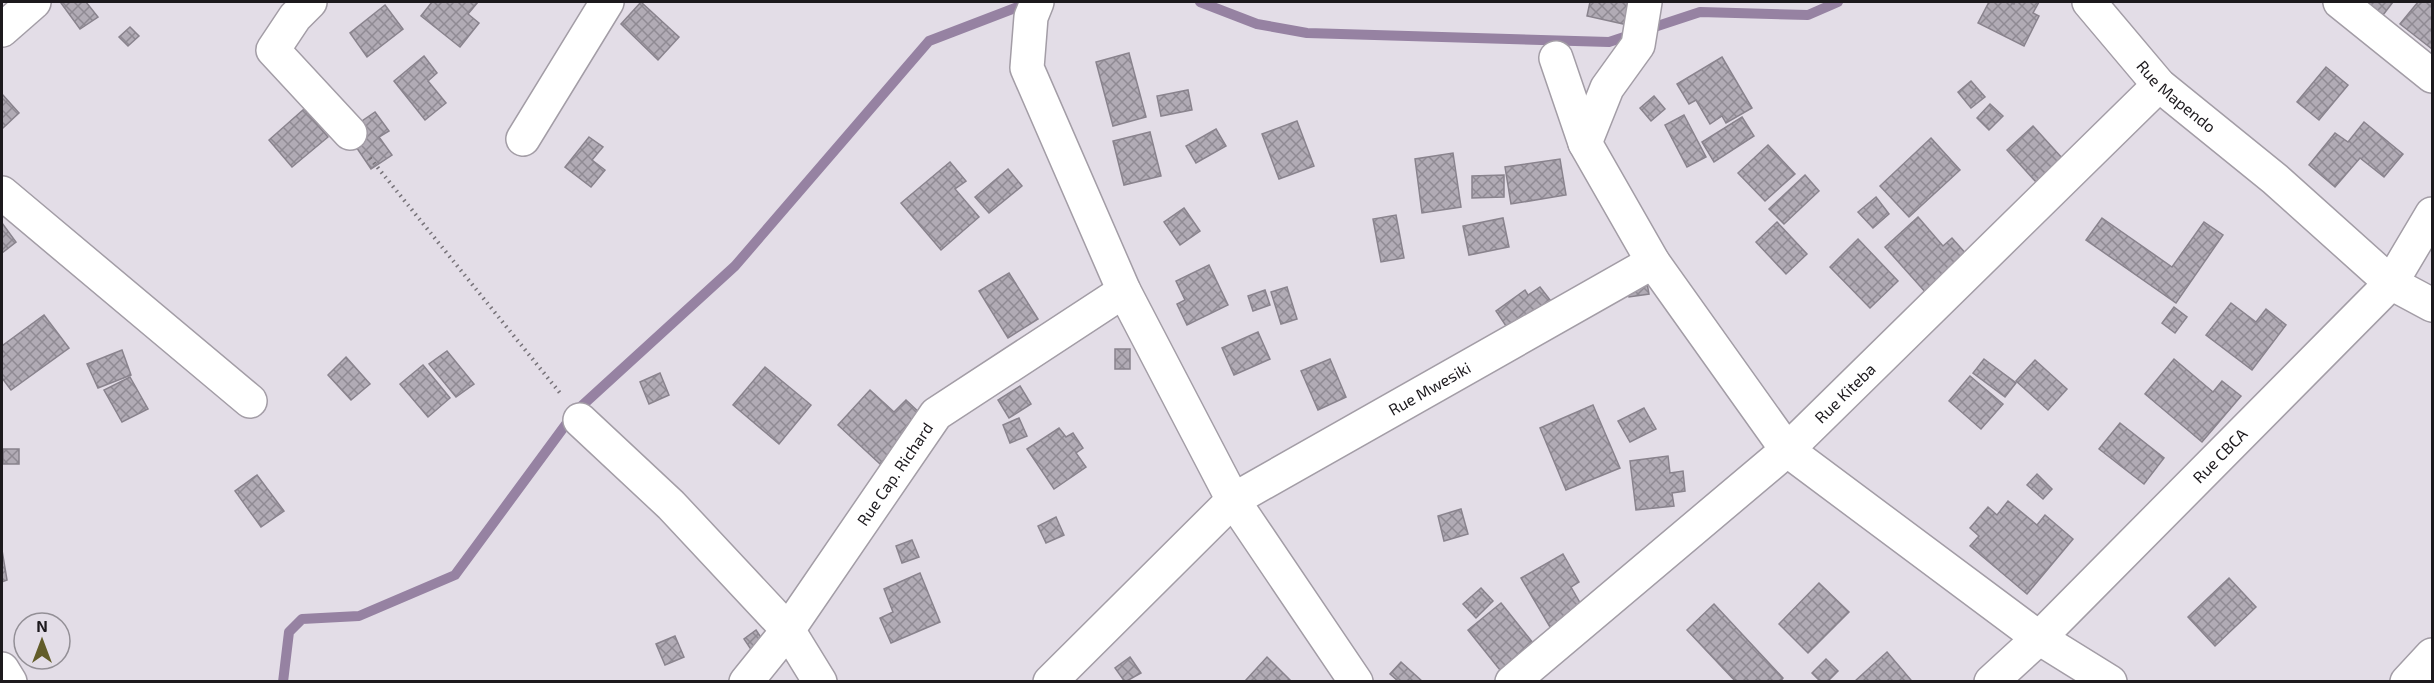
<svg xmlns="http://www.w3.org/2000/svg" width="2434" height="683" viewBox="0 0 2434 683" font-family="'Exo 2',sans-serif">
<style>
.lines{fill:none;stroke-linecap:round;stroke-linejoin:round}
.stream{stroke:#9682a2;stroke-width:10}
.building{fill:url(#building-cross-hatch);stroke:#89838d;stroke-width:1.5}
.minor-casing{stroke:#a39da6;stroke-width:36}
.path{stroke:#777379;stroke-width:4;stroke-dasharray:1.5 4.5;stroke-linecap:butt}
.minor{stroke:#fff;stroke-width:33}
.labels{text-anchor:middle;stroke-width:5;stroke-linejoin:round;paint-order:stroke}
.street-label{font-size:16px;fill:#1c191d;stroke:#e3dde7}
</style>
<defs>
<pattern id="building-cross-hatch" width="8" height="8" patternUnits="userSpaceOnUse" patternTransform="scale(1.5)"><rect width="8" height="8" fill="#b1abb5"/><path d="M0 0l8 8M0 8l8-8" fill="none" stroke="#8f8a93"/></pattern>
</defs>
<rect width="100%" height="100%" fill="#e3dde7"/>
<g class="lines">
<g class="stream">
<path d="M1200 2 1257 24 1307 33 1609 42 1700 12 1808 15 1838 2"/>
<path d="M283 682 289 632 302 619 359 616 455 575 575 412 735 266 929 41 1031 2"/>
</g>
</g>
<g class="building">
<path d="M63 2H86L98 17 80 29 61 3Z"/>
<path d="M432 2H478L468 14 479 23 460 47 421 16Z"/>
<path d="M641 2 679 37 658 60 621 24Z"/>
<path d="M1590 2H1633L1628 25 1587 16Z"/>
<path d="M1989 2H2010L2014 4 2015 2H2039L2033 13 2039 16 2024 46 1978 23Z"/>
<path d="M2364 2H2393L2383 15Z"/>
<path d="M2418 2H2432V49L2400 24Z"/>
<path d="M385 5 403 29 367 57 350 33Z"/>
<path d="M130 27 139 36 128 46 119 37Z"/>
<path d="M1129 53 1146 117 1113 126 1096 62Z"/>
<path d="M424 56 437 73 428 81 446 103 425 120 394 81Z"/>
<path d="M1722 57 1752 108 1726 123 1722 116 1710 124 1696 100 1689 104 1677 84Z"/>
<path d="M2326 67 2348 85 2319 120 2297 102Z"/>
<path d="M1971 81 1985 97 1971 108 1958 92Z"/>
<path d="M1188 90 1192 110 1161 116 1157 96Z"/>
<path d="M2 94 19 113 3 128 2 127Z"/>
<path d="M1654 96 1665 109 1651 121 1640 108Z"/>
<path d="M1990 104 2003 116 1989 130 1977 118Z"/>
<path d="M304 109 328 137 292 167 269 140Z"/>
<path d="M375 112 389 131 379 137 392 155 371 169 346 132Z"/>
<path d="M1684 115 1706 157 1687 167 1665 125Z"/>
<path d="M1742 117 1754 136 1714 162 1702 142Z"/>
<path d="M1297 121 1314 166 1279 179 1262 134Z"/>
<path d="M2364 122 2403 154 2384 177 2360 158 2335 187 2309 165 2335 133 2348 142Z"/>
<path d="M2033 126 2062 158 2036 182 2007 150Z"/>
<path d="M1216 129 1226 146 1196 163 1186 146Z"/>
<path d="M1150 132 1161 176 1124 185 1113 141Z"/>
<path d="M589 137 603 147 592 160 605 170 591 187 565 167Z"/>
<path d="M1931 138 1960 170 1909 217 1880 186Z"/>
<path d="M1768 145 1795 174 1765 201 1738 173Z"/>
<path d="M1453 153 1461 207 1422 213 1415 159Z"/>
<path d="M1560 159 1566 195 1511 204 1505 167Z"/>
<path d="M950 162 966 181 955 189 979 217 941 250 901 203Z"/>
<path d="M1008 169 1022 186 989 213 975 197Z"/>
<path d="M1504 175V197L1472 198V176Z"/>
<path d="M1805 175 1819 191 1784 224 1769 209Z"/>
<path d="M1876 197 1889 214 1873 228 1858 212Z"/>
<path d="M1184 208 1200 231 1180 245 1164 222Z"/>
<path d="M1396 215 1404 258 1381 262 1373 219Z"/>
<path d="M1918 217 1943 246 1952 238 1968 256 1927 294 1885 247Z"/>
<path d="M1503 218 1509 247 1469 255 1463 226Z"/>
<path d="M2102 218 2172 267 2204 222 2223 235 2176 303 2086 240Z"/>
<path d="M1777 222 1807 254 1786 274 1756 242Z"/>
<path d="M2 223 16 242 2 253Z"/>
<path d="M1858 239 1898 281 1870 308 1830 267Z"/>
<path d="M1209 265 1228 305 1187 325 1177 304 1185 300 1176 281Z"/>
<path d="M1645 272 1649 294 1629 297 1626 275Z"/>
<path d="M1009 273 1038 319 1008 338 979 291Z"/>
<path d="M1287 287 1297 319 1281 324 1271 292Z"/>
<path d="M1540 287 1554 305 1512 335 1496 311 1525 290 1528 295Z"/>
<path d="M1265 290 1270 305 1253 311 1248 296Z"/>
<path d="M2231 303 2256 322 2266 309 2286 325 2252 370 2206 335Z"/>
<path d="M2174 307 2187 317 2175 333 2162 323Z"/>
<path d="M44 315 69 348 11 390 2 378V346Z"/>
<path d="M1258 332 1270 359 1234 375 1222 348Z"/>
<rect x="1115" y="349" width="15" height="20"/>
<path d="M122 350 131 375 98 388 87 364Z"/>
<path d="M447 351 474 384 456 397 429 364Z"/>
<path d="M346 357 370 384 351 400 328 375Z"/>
<path d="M1330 359 1346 397 1318 410 1301 371Z"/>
<path d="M1984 359 2016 383 2005 397 1973 373Z"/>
<path d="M2174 359 2213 392 2222 381 2241 396 2202 442 2145 394Z"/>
<path d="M2035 360 2067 389 2048 410 2016 381Z"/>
<path d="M423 365 450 398 428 417 400 384Z"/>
<path d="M765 367 811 405 779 444 733 405Z"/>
<path d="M660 373 669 395 649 404 640 382Z"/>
<path d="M1970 376 2003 404 1981 429 1949 401Z"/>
<path d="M130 377 148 409 122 422 104 390Z"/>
<path d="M1020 386 1031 404 1009 418 998 400Z"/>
<path d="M870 390 894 412 906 400 924 417 880 464 838 425Z"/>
<path d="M1593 405 1620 468 1566 490 1540 428Z"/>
<path d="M1644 408 1656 429 1630 442 1618 421Z"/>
<path d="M1019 418 1027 436 1010 443 1003 425Z"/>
<path d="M2120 423 2164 458 2144 484 2099 449Z"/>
<path d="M1059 428 1066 437 1073 433 1083 448 1076 453 1086 467 1054 489 1027 449Z"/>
<rect x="3" y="449" width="16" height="15"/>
<path d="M1668 456 1670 473 1683 471 1685 491 1672 493 1674 506 1636 510 1630 461Z"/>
<path d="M2037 474 2052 489 2043 499 2027 485Z"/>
<path d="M257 475 284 511 261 527 235 491Z"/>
<path d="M2008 501 2037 525 2045 515 2073 539 2027 594 1970 546 1979 536 1970 528 1988 507 1997 515Z"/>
<path d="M1461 509 1468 534 1444 541 1438 516Z"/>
<path d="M1056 517 1064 535 1046 543 1038 526Z"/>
<path d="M912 540 919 557 902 563 896 546Z"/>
<path d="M2 550 7 580 2 582Z"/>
<path d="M1563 554 1579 582 1571 587 1583 608 1550 627 1521 578Z"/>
<path d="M920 573 940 622 891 643 880 618 893 612 884 589Z"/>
<path d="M2229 578 2256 607 2215 646 2188 617Z"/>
<path d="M1819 583 1849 612 1808 653 1779 624Z"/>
<path d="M1481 588 1493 601 1476 618 1463 604Z"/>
<path d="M1501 603 1541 653 1508 680 1468 630Z"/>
<path d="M1714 604 1783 678 1780 682H1736L1687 630Z"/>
<path d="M756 630 764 642 752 651 744 639Z"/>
<path d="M675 636 684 657 665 665 656 644Z"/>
<path d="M1887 652 1911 680 1910 682H1854Z"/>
<path d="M1130 657 1141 673 1125 682 1115 668Z"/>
<path d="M1267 657 1292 682H1248L1246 680Z"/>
<path d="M1826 659 1838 671 1827 682H1821L1812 673Z"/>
<path d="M1401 662 1423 682H1399L1390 674Z"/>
</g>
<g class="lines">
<defs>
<g id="minor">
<path d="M310 2 295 17 273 50 350 133"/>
<path d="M1037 2 1031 17 1027 68 1124 291 1233 500 1356 682"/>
<path id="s1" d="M2089 2 2159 85 2275 179 2391 283 2432 305"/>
<path d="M2340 2 2432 76"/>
<path d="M2 30 34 2"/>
<path d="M1556 58 1585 143 1653 262 1787 450 2039 638 2110 682"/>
<path d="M523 139 607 2"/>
<path d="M1585 143 1607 88 1638 45 1645 2"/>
<path d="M2 193 250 401"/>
<path d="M580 420 671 505 788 630 820 682"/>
<path d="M2 669 10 682"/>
<path id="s2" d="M746 682 788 630 936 414 1124 291"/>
<path id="s3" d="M1050 682 1233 500 1653 262"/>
<path id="s4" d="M1512 682 1787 450 2159 85"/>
<path id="s5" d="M1991 682 2039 638 2391 283 2432 214"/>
<path d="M2407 682 2432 655"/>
</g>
</defs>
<use href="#minor" class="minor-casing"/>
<path class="path" d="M370 158 560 393"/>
<use href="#minor" class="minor"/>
</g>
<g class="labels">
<g class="street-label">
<text dy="6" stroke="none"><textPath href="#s1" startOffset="129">Rue Mapendo</textPath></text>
<text dy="6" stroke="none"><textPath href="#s3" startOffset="484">Rue Mwesiki</textPath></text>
<text dy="6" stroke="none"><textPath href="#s4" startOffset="441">Rue Kiteba</textPath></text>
<text dy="6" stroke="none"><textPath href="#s5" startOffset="322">Rue CBCA</textPath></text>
<text dy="6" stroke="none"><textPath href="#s2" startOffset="256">Rue Cap. Richard</textPath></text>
</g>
</g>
<rect width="2434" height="683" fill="none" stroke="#1c191d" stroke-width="6"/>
<g transform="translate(42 641)"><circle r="28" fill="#e3dde7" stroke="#938f96" stroke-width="1.5"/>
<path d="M0-4.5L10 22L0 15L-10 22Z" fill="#625c29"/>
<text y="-9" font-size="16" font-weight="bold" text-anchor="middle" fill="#1c191d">N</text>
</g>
</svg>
